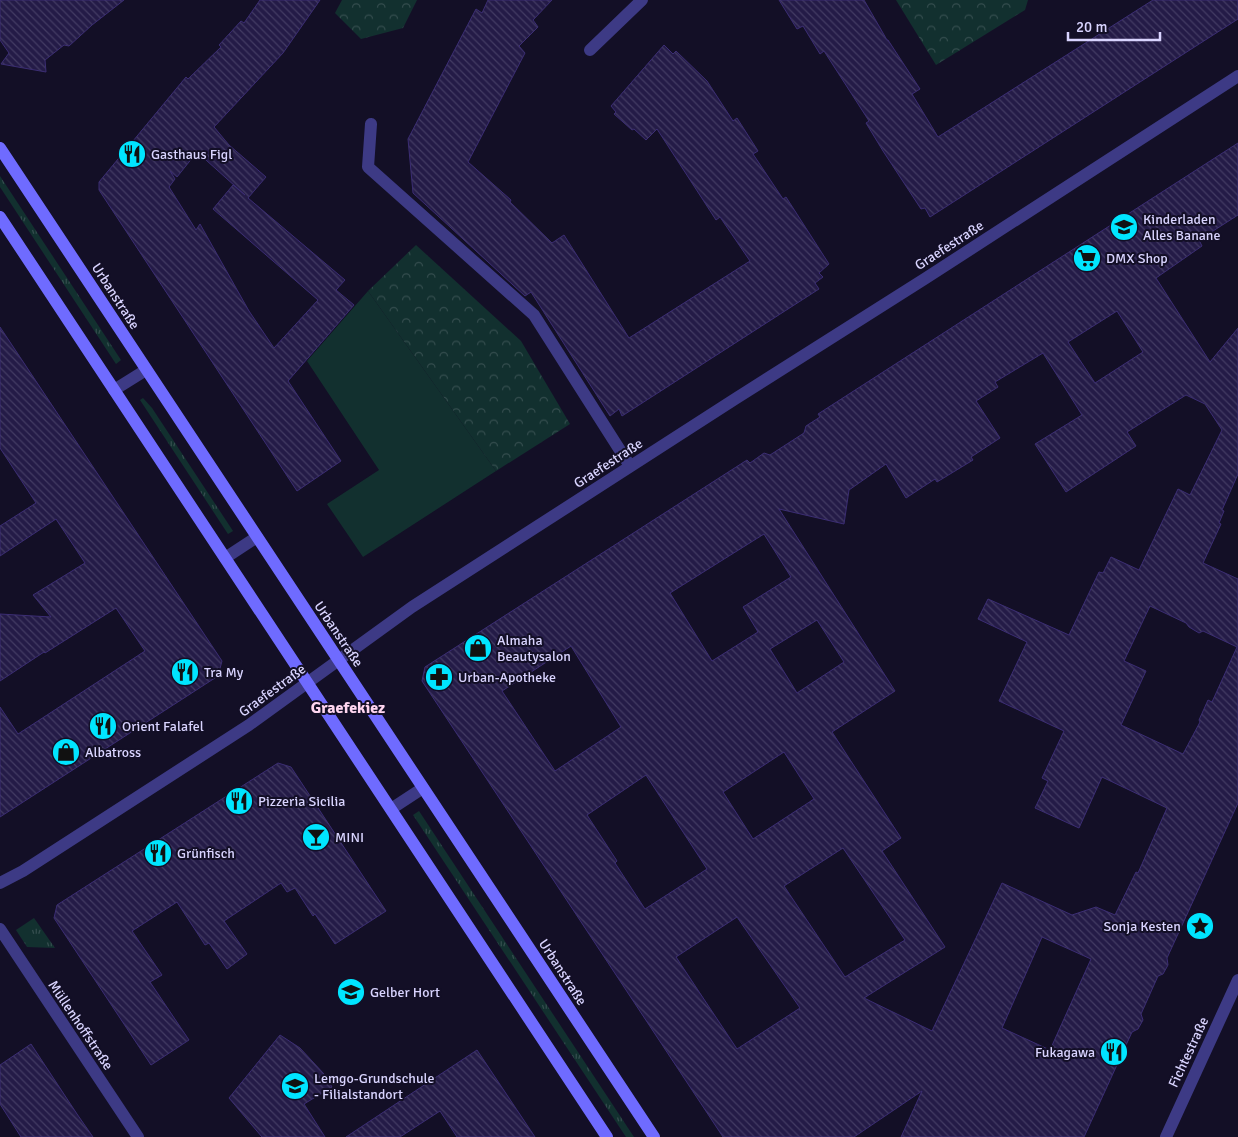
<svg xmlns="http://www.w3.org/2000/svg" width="1238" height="1137" viewBox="0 0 1238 1137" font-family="Signika,sans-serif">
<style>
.grass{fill:url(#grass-tufts)}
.park{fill:url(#park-crowns)}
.pitch{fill:#12302f}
.building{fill:url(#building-back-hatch);stroke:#3b2d73;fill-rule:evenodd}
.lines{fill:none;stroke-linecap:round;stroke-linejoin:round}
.service{stroke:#3d3a85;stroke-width:12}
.minor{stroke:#3d3a85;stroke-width:12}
.secondary{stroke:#6f6bff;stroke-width:12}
.labels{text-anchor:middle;stroke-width:4;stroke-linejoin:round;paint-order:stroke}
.poi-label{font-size:14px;fill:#d9d4ff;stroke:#130f26;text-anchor:start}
.street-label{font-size:14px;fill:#d9d4ff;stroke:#130f26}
.quarter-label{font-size:16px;font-weight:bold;fill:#ffd6f0;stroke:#130f26}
</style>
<defs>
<pattern id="grass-tufts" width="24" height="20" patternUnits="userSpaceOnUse" patternTransform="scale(1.25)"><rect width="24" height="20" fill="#12302f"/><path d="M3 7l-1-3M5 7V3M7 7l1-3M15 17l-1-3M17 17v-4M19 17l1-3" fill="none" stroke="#344d4e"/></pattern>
<pattern id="park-crowns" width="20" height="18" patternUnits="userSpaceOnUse" patternTransform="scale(1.25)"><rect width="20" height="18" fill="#12302f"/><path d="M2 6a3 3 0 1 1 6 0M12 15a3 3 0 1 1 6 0" fill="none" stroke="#344d4e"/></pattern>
<pattern id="building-back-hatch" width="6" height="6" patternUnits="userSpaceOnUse" patternTransform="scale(1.25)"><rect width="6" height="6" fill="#241b47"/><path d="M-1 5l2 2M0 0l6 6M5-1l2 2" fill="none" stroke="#433b63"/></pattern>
</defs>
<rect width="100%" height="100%" fill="#130f26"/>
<g class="grass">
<path d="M0 176 121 360 116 364 0 187Z"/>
<path d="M143 398 152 408 233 531 228 534 140 400Z"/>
<path d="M419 811 634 1137H626L413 815Z"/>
<path d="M34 918 55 948 27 947 16 930Z"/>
</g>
<g class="park">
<path d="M342 0H417L403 28 361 39 335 13Z"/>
<path d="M896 0H1028L1025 10 936 65Z"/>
<path d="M416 245 521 341 570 424 496 471 368 291Z"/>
</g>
<path class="pitch" d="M368 291 496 471 363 557 327 504 379 470 307 361Z"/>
<g class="building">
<path d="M0 0H124L92 25 69 46 64 45 45 60 46 72 1 64 9 53 0 40Z"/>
<path d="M260 0H320L283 53 214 127 229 145 266 177 248 198 345 280 336 290 354 305 288 381 341 461 297 491 99 190V182L186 77 188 79 221 47 219 45 241 21 244 23ZM197 152 245 195 233 185 213 209 318 300 274 348 249 311 200 224 196 230 169 187 175 179 170 171 177 177Z"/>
<path d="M488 0H552L533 20 538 27 519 46 525 53 468 162 511 200 510 202 552 243 564 235 629 338 750 261 720 217 716 220 657 129 646 140 634 129 632 130 614 114 616 112 611 106 664 45 673 54 676 51 707 81 733 121 737 118 758 151 753 154 783 199 786 197 829 264 819 273 823 277 815 283 819 289 622 416 619 409 610 416 531 292 525 296 413 193 408 139 476 9 482 13Z"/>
<path d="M779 0H864L887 40H888L920 89 912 94 938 137 1153 0H1238V19L930 217 925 208 921 209 883 151 866 123 869 121 824 51 820 54 803 26 797 29Z"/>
<path d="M1238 143V215L1199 240 1202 246 1156 278 1210 362 1238 328V474L1222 510 1224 511 1219 523 1221 524 1203 563 1238 579V803L1167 958 1168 965 1163 974 1158 976 1141 1014 1143 1020 1138 1029 1132 1032 1084 1137H901L922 1091 854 1137H723L422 681 425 667 747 460 750 463 764 453 770 455 804 433 806 426 820 417 818 414ZM1117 311 1143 352 1095 383 1068 342ZM1043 353 1082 415 1035 444 1066 492 1136 446 1127 432 1186 395 1205 404 1222 430 1190 495 1178 489 1139 570 1111 557 1103 573 1099 572 1069 635 988 599 978 619 1027 642 999 701 1064 731 1042 778 1048 781 1035 808 1079 828 1102 777 1167 808 1138 873 1136 872 1115 915 1096 907 1072 915 1002 883 932 1031 864 998 945 947 882 851 901 838 832 732 895 691 779 509 844 524 849 490 886 464 906 498 935 479 937 482 973 460 971 457 1000 438 976 401 998 387 995 382ZM764 534 791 577 743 607 758 632 712 661 670 593ZM1150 606 1186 623 1189 627 1199 633 1203 631 1237 647 1212 702 1208 700 1199 720 1200 722 1183 754 1121 725 1146 671 1124 661ZM817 620 844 662 797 693 770 649ZM571 646 621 727 555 771 502 691ZM784 752 814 799 753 839 723 792ZM646 775 707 869 645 909 615 863 617 861 587 815ZM843 848 905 940 845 977 784 886ZM737 917 800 1008 737 1049 676 957ZM1042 937 1091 959 1050 1050 1002 1028Z"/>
<path d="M0 327 222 661 218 676 0 817V707L18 734 145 651 116 608 45 653 44 652 0 681V614L51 617 33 595 85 563 56 519 0 556V526L36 503 0 448Z"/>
<path d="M278 763 291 767 386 911 335 944 315 914 313 916 295 888 287 892 281 883 224 921 247 954 227 969 209 943 205 945 177 902 132 931 162 975 150 982 189 1040 151 1065 54 918 57 905Z"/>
<path d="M280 1035 300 1048 324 1074 332 1087 304 1104 325 1137H262L229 1098Z"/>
<path d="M31 1044 77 1114 93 1137H21L0 1104V1065Z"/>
<path d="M477 1050 535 1137H457L440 1111 400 1137H346Z"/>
</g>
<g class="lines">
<g class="service">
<path d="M590 50 642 0"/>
<path d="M371 124 368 167 534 315 630 466"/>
<path d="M114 390 146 370"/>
<path d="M225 558 257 537"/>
<path d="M391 809 423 788"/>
</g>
<g class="minor">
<path d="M0 883 23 871 249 725 412 607 735 399 926 278 1238 76"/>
<path d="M0 929 138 1137"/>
<path d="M1166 1137 1238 980"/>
</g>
<g class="secondary">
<path d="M0 148 654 1137"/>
<path d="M0 217 607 1137"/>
</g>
</g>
<defs>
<symbol id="restaurant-disc" viewBox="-11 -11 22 22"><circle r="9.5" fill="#00e5ff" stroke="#130f26"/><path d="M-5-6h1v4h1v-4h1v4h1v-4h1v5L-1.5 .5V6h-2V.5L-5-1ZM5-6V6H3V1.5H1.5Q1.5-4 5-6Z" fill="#111"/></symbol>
<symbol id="school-disc" viewBox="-11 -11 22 22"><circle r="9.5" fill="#00e5ff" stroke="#130f26"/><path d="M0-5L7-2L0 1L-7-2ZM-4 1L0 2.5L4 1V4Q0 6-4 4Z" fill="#111"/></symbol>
<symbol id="supermarket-disc" viewBox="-11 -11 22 22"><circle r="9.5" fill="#00e5ff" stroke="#130f26"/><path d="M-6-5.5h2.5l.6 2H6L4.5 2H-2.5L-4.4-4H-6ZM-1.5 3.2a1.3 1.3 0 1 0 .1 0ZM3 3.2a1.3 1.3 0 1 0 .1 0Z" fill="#111"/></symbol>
<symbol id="shop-disc" viewBox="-11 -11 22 22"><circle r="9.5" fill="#00e5ff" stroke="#130f26"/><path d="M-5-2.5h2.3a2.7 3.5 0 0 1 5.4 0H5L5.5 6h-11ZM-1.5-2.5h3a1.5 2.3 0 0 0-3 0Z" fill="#111"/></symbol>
<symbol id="pharmacy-disc" viewBox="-11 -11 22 22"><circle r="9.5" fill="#00e5ff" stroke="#130f26"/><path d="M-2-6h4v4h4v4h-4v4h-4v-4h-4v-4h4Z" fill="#111"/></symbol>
<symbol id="bar-disc" viewBox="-11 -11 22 22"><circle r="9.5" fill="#00e5ff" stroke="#130f26"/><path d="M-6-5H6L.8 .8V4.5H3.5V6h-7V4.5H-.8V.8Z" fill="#111"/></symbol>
<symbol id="sight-disc" viewBox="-11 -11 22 22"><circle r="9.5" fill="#00e5ff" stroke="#130f26"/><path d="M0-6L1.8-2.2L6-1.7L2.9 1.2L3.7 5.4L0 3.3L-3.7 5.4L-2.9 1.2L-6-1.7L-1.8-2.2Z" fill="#111"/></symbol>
</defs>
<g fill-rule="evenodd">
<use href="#restaurant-disc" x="116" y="138" width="32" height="32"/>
<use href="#school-disc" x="1108" y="211" width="32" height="32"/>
<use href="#supermarket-disc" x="1071" y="242" width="32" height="32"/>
<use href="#shop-disc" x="462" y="632" width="32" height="32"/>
<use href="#restaurant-disc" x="169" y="656" width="32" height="32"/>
<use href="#pharmacy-disc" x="423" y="661" width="32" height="32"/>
<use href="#restaurant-disc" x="87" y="710" width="32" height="32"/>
<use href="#shop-disc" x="50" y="736" width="32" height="32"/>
<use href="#restaurant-disc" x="223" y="785" width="32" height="32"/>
<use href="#bar-disc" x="300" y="821" width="32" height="32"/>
<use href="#restaurant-disc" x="142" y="837" width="32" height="32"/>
<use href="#sight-disc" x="1184" y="910" width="32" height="32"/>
<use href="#school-disc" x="335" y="976" width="32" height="32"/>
<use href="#restaurant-disc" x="1098" y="1036" width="32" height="32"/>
<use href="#school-disc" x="279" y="1070" width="32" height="32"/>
</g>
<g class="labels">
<g class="poi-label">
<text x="151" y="159">Gasthaus Figl</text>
<text x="1143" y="224">Kinderladen<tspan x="1143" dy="16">Alles Banane</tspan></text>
<text x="1106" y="263">DMX Shop</text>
<text x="497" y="645">Almaha<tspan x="497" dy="16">Beautysalon</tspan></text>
<text x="204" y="677">Tra My</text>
<text x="458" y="682">Urban-Apotheke</text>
<text x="122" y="731">Orient Falafel</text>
<text x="85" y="757">Albatross</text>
<text x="258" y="806">Pizzeria Sicilia</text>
<text x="335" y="842">MINI</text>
<text x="177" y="858">Grünfisch</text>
<text x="1181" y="931" text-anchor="end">Sonja Kesten</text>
<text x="370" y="997">Gelber Hort</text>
<text x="1095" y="1057" text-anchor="end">Fukagawa</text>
<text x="314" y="1083">Lemgo-Grundschule<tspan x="314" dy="16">- Filialstandort</tspan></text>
</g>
<g class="street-label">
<text transform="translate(949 245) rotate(-33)" y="5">Graefestraße</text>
<text transform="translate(116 296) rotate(57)" y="5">Urbanstraße</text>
<text transform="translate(608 463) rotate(-33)" y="5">Graefestraße</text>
<text transform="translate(339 634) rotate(56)" y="5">Urbanstraße</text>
<text transform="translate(272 690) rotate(-36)" y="5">Graefestraße</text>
<text transform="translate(563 972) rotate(57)" y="5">Urbanstraße</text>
<text transform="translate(81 1025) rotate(56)" y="5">Müllenhoffstraße</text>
<text transform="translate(1188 1052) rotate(-65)" y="5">Fichtestraße</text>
</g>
<g class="quarter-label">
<text x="348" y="713">Graefekiez</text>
</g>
</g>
<path d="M1068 32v8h92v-8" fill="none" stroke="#d9d4ff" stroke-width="2.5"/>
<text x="1076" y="32" font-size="15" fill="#d9d4ff" stroke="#130f26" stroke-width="4" paint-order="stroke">20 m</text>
</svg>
